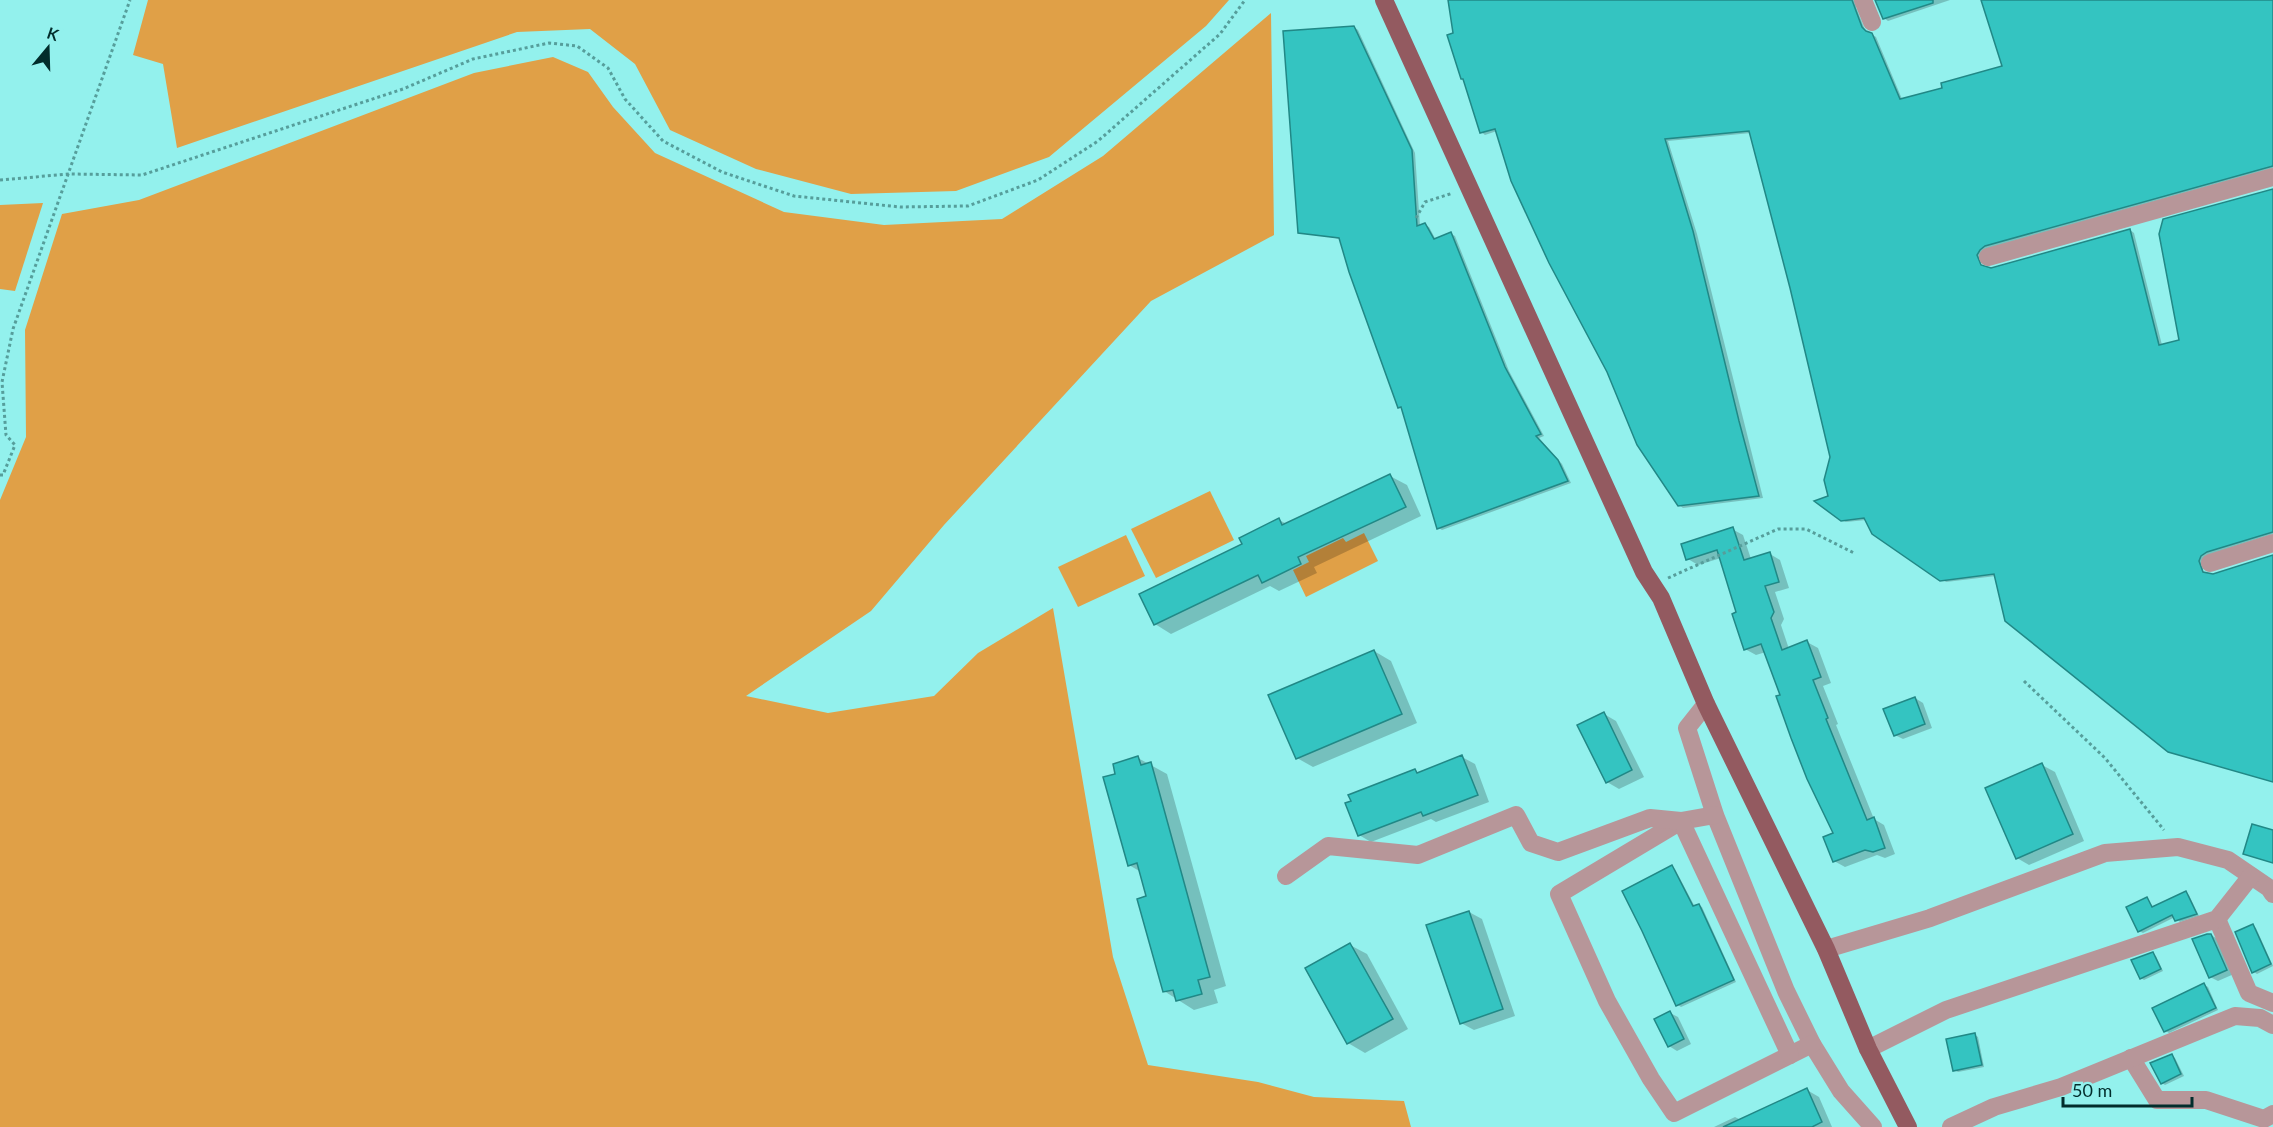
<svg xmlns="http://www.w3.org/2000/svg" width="2273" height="1127" viewBox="0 0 2273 1127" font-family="Lato,sans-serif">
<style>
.green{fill:#e0a047}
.shadow{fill:#0003}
.building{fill:#34c4c1;stroke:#218886;stroke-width:1.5}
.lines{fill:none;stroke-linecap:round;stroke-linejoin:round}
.path{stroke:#569e9b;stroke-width:3;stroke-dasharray:3 3;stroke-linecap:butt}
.minor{stroke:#b79699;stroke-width:18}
.major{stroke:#935a60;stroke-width:18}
</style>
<rect width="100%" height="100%" fill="#93f1ed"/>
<g class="green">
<path d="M148 0H1229L1206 26 1049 157 956 191 851 194 756 169 670 130 635 64 590 29 517 32 177 148 163 64 133 55Z"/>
<path d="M1271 13 1274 235 1151 301 944 525 871 611 746 696 828 713 934 696 978 653 1053 608 1113 957 1148 1065 1258 1082 1314 1097 1404 1101 1411 1127H0V500L26 437 25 330 62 214 139 200 474 73 553 57 588 72 613 107 655 153 784 212 884 225 1002 219 1103 156Z"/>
<path d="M43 203 15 291 0 289V205Z"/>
<path d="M1210 491 1234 540 1156 578 1131 529Z"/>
<path d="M1364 533 1378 561 1306 597 1293 570 1309 562 1306 556 1343 538 1346 542Z"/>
<path d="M1126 535 1145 576 1078 607 1058 567Z"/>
</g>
<g class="shadow">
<path d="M1450 0H1857L1856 7 1865 30 1876 37 1902 99 1944 89 2004 67 1982 0H2273V168L1989 248 1981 256V264L1986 269H1991L2130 230 2134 233 2162 345 2181 341 2273 190V534L2211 554 2203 562V571L2208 575H2213L2273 556V781L2169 751 1996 576 1946 582 1866 520 1846 522 1842 520 1829 497 1832 457 1792 288 1751 133 1668 141 1697 234 1763 498 1683 508 1679 505 1608 371 1497 131 1485 135 1481 132 1465 79 1454 34Z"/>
<path d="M1876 0H1950L1888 21 1884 18Z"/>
<path d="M1354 27 1358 30 1415 153 1420 226 1425 225 1429 227 1436 240 1451 234 1455 236 1509 371 1544 436 1539 438 1562 464 1571 483 1442 530 1439 528 1404 410 1399 407 1341 239 1300 232Z"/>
<path d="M1390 476 1407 485 1421 516 1314 567 1317 573 1279 591 1270 586 1171 634 1155 624 1244 545 1279 520 1287 524Z"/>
<path d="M1732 529 1743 535 1751 559 1770 554 1780 560 1789 588 1775 592 1784 619 1781 625 1789 649 1807 642 1818 648 1831 683 1823 686 1838 724 1836 725 1874 819 1884 825 1895 854 1885 858 1877 855 1845 867 1834 861 1835 834 1766 652 1756 655 1745 649 1738 613 1721 558 1698 565 1688 559Z"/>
<path d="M1374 651 1391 661 1417 723 1313 767 1297 758Z"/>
<path d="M1915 698 1923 703 1932 728 1903 739 1895 735Z"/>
<path d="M1604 714 1616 721 1644 777 1619 789 1607 782Z"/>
<path d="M1462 757 1475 764 1489 802 1436 822 1431 819 1371 842 1359 835 1415 771 1419 773Z"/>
<path d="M1138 758 1167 774 1226 986 1214 990 1218 1003 1194 1010 1164 991 1148 897 1141 872 1129 865 1117 775Z"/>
<path d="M2042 765 2055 772 2084 841 2029 865 2017 858Z"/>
<path d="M1672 867 1675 869 1695 907 1699 905 1702 907 1736 982 1681 1007 1678 1005Z"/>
<path d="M2186 893 2189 895 2199 916 2180 922 2175 917 2143 933 2139 931 2147 899 2154 908Z"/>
<path d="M1469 912 1482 919 1515 1016 1474 1030 1461 1023Z"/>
<path d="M2253 926 2256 928 2273 966 2257 974 2254 972Z"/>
<path d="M2211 935 2219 940 2234 974 2218 981 2210 977Z"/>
<path d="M1350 945 1367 954 1408 1029 1365 1053 1348 1043 1307 969Z"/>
<path d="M2152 954 2156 956 2163 971 2144 980 2141 978Z"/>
<path d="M2204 985 2208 987 2218 1010 2169 1033 2166 1031 2154 1009Z"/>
<path d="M1670 1013 1678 1017 1691 1044 1677 1051 1669 1046Z"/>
<path d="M1975 1035 1978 1037 1984 1067 1958 1072 1954 1070Z"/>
<path d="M2172 1056 2175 1058 2184 1076 2165 1085 2162 1083Z"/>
<path d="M1807 1090 1819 1097 1832 1127H1714L1735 1117 1741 1120Z"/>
</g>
<g class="building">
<path d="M1448 0H1852L1862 27 1866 31 1872 33 1900 99 1942 88 1941 83 2002 66 1981 0H2273V166L1985 246 1980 250 1977 255 1981 265 1991 268 2130 229 2159 345 2179 340 2159 234 2163 219 2273 189V532L2207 552 2201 556 2199 561 2203 572 2213 574 2273 555V782L2168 752 2005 621 1994 574 1940 581 1872 534 1864 518 1841 521 1814 501 1828 496 1824 480 1830 457 1790 288 1749 131 1665 139 1693 231 1739 421 1759 496 1678 506 1637 445 1607 372 1549 263 1511 181 1495 129 1480 133 1463 79H1461L1447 35 1453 33Z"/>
<path d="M1875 0H1933V3L1883 19Z"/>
<path d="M1354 26 1412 150 1417 226 1425 223 1434 239 1451 232 1505 367 1541 434 1536 436 1558 460 1568 481 1437 529 1401 407 1398 408 1349 272 1339 238 1298 233 1283 31Z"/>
<path d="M1390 474 1406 507 1298 557 1301 564 1262 583 1258 575 1154 625 1139 594 1242 544 1239 538 1279 518 1282 525Z"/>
<path d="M1733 527 1744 560 1770 552 1779 582 1765 586 1774 612 1771 618 1782 650 1807 640 1821 677 1813 680 1828 718 1826 719 1867 820 1874 817 1885 848 1873 852 1865 850 1833 862 1823 837 1833 833 1807 779 1791 738 1776 696 1780 695 1761 644 1744 650 1732 614 1736 612 1717 550 1686 560 1681 544Z"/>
<path d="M1374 650 1402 714 1296 759 1268 695Z"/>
<path d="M1915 697 1925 724 1894 736 1883 709Z"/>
<path d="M1604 712 1632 770 1606 783 1577 725Z"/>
<path d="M1462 755 1478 795 1423 816 1421 812 1358 836 1345 803 1351 801 1348 795 1415 769 1417 773Z"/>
<path d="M1138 756 1141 765 1151 762 1210 977 1198 980 1202 994 1176 1001 1173 990 1163 992 1137 899 1146 896 1137 863 1128 866 1103 777 1115 774 1113 764Z"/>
<path d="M2042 763 2073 834 2016 859 1985 788Z"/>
<path d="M2252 824 2273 830V863L2243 854Z"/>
<path d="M1672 865 1693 906 1699 904 1734 980 1676 1006 1642 931 1622 891Z"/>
<path d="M2186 891 2197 914 2175 921 2172 915 2138 932 2126 907 2147 897 2152 907Z"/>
<path d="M1469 911 1503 1009 1460 1024 1426 925Z"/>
<path d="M2253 924 2271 964 2252 973 2235 932Z"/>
<path d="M2207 934H2211L2227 970 2209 978 2192 939Z"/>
<path d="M1350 943 1393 1019 1347 1044 1305 968Z"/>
<path d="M2153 952 2161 969 2140 979 2131 960Z"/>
<path d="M2204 983 2216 1008 2164 1032 2152 1008Z"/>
<path d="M1670 1011 1684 1039 1668 1047 1654 1019Z"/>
<path d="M1975 1033 1982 1065 1953 1071 1946 1039Z"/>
<path d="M2172 1054 2181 1074 2161 1084 2150 1063Z"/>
<path d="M1807 1088 1822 1122 1812 1127H1723Z"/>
</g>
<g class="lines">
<g class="path">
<path d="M0 180 69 174 142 175 403 89 473 59 549 43 577 46 608 68 625 99 663 141 722 172 794 196 900 207 968 206 1038 180 1098 141 1220 34 1245 0"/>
<path d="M1416 218 1425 202 1453 193"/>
<path d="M0 475H3L15 445 6 435 2 382 13 329 130 0"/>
<path d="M1668 578 1778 529H1806L1854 553"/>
<path d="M2024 681 2105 758 2164 830"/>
</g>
<g class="minor">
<path d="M1863 0 1872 22"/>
<path d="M1988 257 2273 177"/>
<path d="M2210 563 2273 543"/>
<path d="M1706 704 1687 728 1715 815 1786 991 1812 1044 1841 1091 1873 1127"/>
<path d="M1715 815 1681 821 1559 894 1607 1001 1651 1079 1674 1113 1812 1044"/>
<path d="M1286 876 1328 846 1418 855 1516 815 1531 843 1558 852 1650 818 1681 821 1790 1055"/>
<path d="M2217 919 2249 993 2273 1003"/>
<path d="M1826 949 1930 918 2105 853 2178 847 2228 860 2269 888 2273 894"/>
<path d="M1868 1049 1946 1010 2217 919 2251 876"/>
<path d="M2131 1058 2157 1100H2206L2264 1119 2273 1114"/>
<path d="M1951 1127 1994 1107 2061 1087 2235 1016 2260 1018 2273 1025"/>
</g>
<path class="major" d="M1384 0 1644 572 1661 598 1706 704 1826 949 1868 1049 1908 1127"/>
</g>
<g transform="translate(48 48) rotate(19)" stroke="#93f1ed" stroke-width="4.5" paint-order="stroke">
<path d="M0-4.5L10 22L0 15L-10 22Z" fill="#022d2c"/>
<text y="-9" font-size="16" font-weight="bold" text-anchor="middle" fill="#022d2c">K</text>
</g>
<path d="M2063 1097v9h129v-9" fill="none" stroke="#022d2c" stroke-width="3"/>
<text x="2072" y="1097" font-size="18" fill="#022d2c" stroke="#93f1ed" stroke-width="4.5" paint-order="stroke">50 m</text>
</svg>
